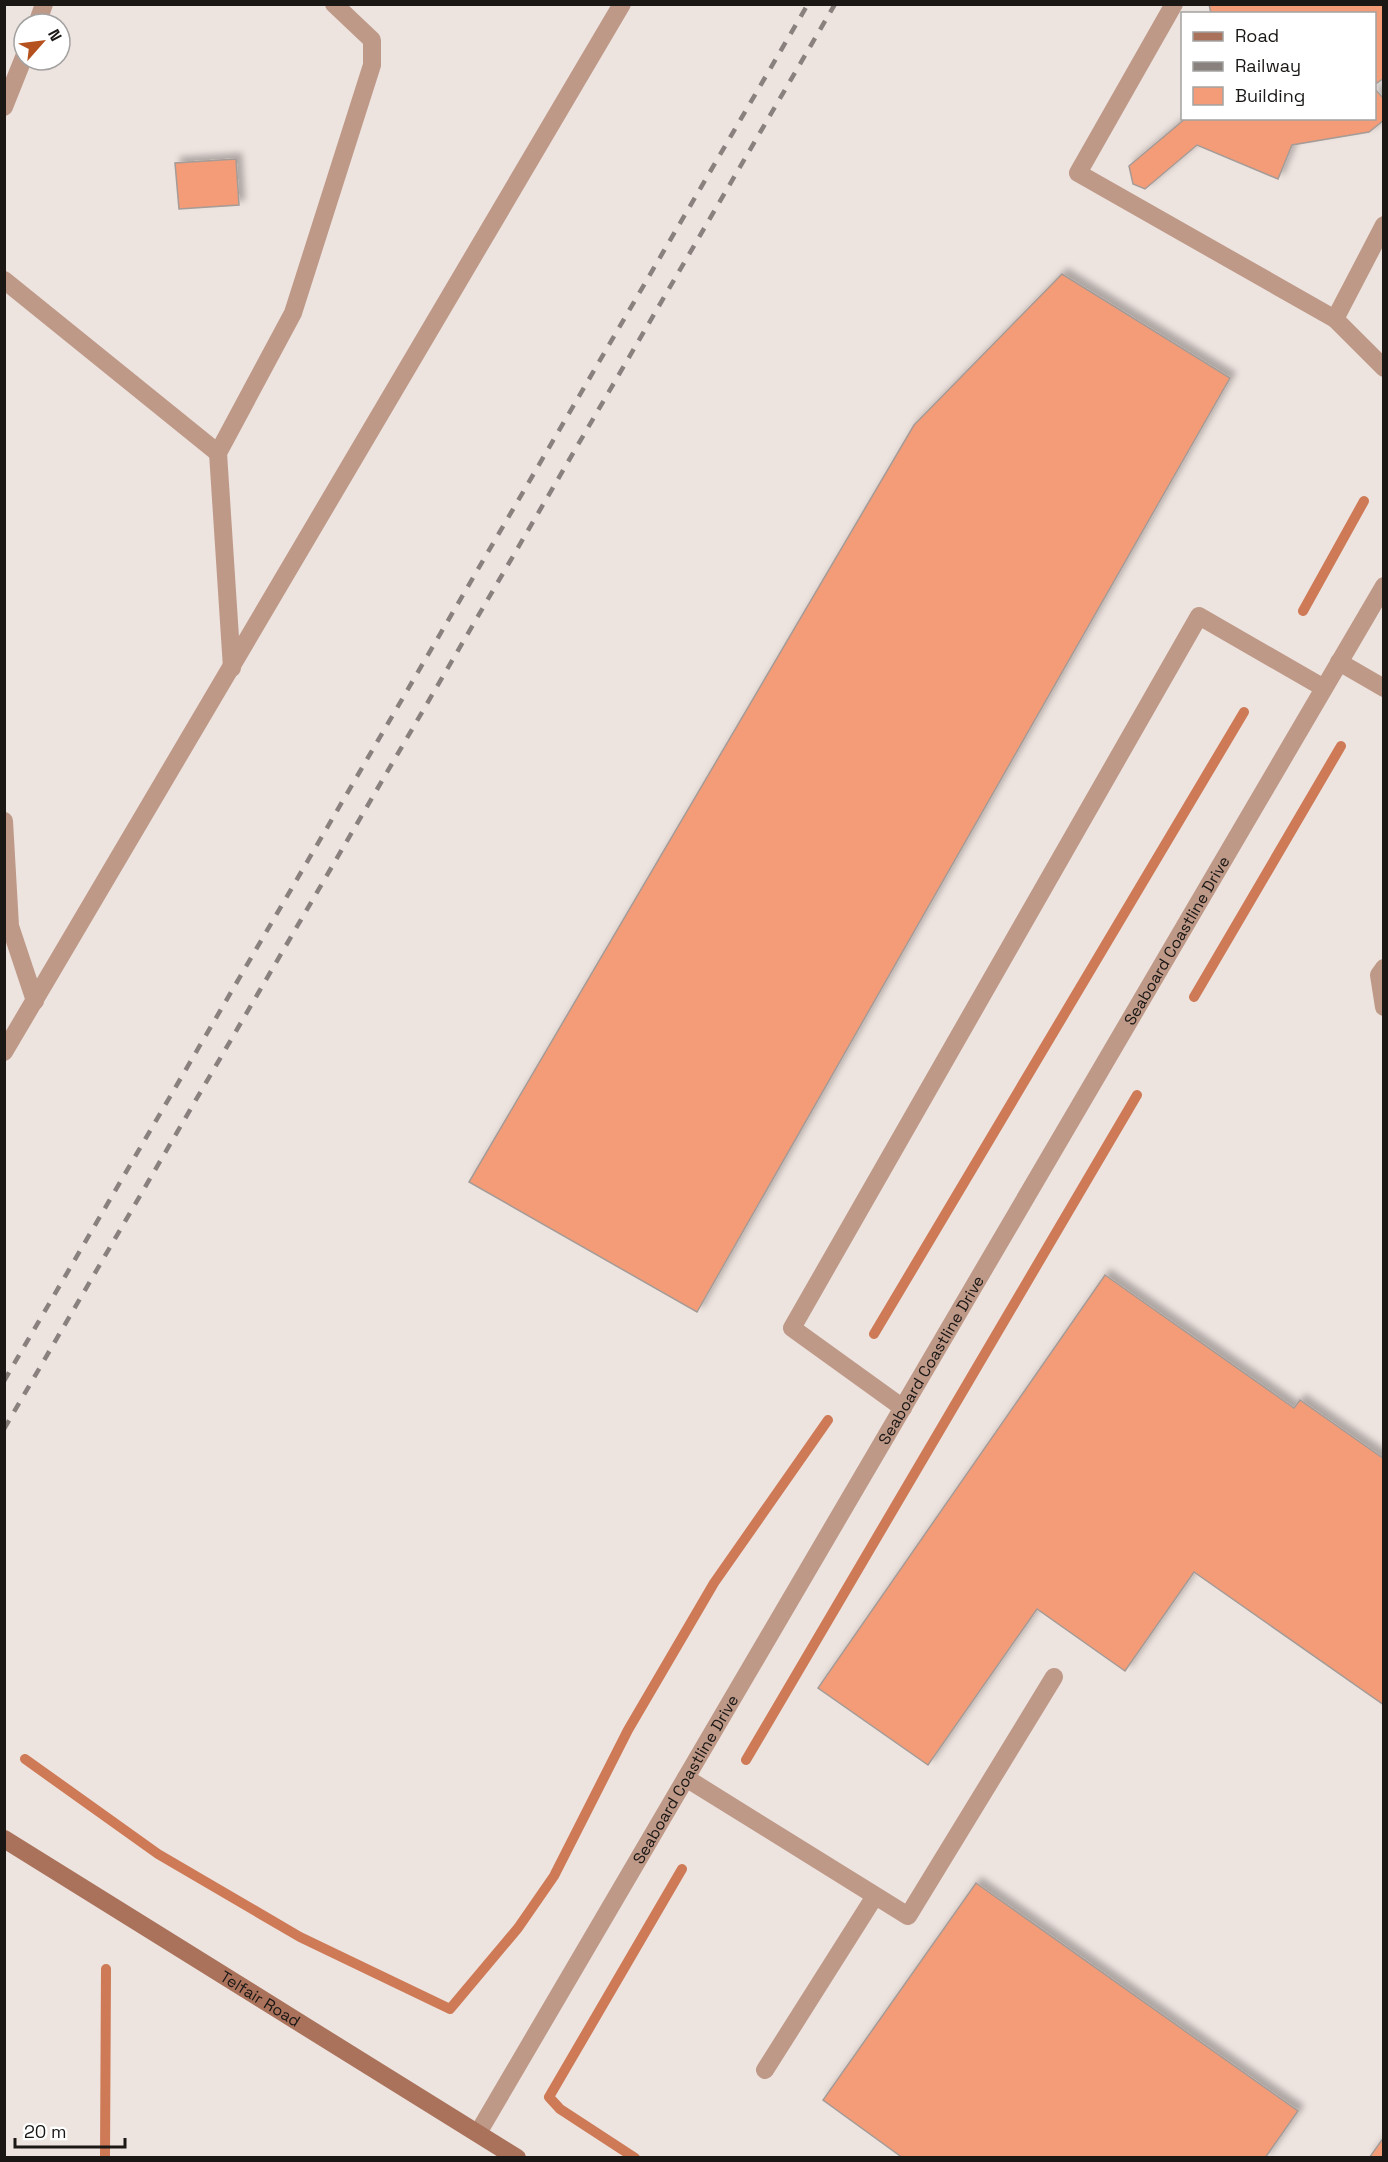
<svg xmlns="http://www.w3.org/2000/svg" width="1388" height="2162" viewBox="0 0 1388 2162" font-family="'Space Grotesk',sans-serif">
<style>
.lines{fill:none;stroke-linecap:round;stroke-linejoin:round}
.stream{stroke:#ce7a56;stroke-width:10}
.building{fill:#f39c77;stroke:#a59b97;stroke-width:1.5;filter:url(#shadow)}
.lane{stroke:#bf9988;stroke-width:18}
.street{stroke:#bf9988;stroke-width:18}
.secondary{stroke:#aa725b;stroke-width:18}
.rail{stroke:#88817e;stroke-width:4.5;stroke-dasharray:10 10;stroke-linecap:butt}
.labels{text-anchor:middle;stroke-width:6;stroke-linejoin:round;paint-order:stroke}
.street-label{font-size:16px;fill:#1a1715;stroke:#fff}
</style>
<defs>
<filter id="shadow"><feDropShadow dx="5.5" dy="-5.5" stdDeviation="3" flood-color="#0004"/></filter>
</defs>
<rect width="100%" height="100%" fill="#ede3df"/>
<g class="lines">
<g class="stream">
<path d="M1303 611 1364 501"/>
<path d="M1194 997 1341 746"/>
<path d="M874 1334 1244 712"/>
<path d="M25 1759 158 1854 300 1937 450 2009 518 1928 554 1876 628 1730 714 1583 828 1420"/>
<path d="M746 1760 1137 1095"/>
<path d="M105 2158 106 1969"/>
<path d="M635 2158 560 2109 549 2097 682 1869"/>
</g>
</g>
<g class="building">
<path d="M1209 4H1384V78L1374 85V14H1211Z"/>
<path d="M1374 88 1384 99V120L1369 132 1292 145 1278 179 1197 145 1145 189 1133 184 1129 166 1186 118H1374Z"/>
<path d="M236 159 239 205 179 209 175 163Z"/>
<path d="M1062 274 1230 378 697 1312 469 1182 914 425Z"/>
<path d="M1105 1275 1294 1408 1300 1400 1384 1459V1705L1194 1572 1125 1671 1037 1609 928 1765 818 1688Z"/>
<path d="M976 1883 1298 2111 1265 2158H903L823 2100Z"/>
<path d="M1384 2137V2158H1369Z"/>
</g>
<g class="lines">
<g class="lane">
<path d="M1174 4 1078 173 1335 319"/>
<path d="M37 24 44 4"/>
<path d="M4 107 24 57"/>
<path d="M1384 225 1335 319 1384 368"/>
<path d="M4 280 218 453"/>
<path d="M1339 662 1384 688"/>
<path d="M232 668 218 453 293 313 372 65V40L334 4"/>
<path d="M4 821 10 926 35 1001"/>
<path d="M1384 968 1379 975 1384 1007"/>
<path d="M4 1052C212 704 415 353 622 4"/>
<path d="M903 1408 792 1328 1199 616 1324 688"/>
<path d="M686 1778 908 1916 1054 1677"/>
<path d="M765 2070 875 1896"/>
</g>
<path class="street" id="s1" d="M478 2133 1384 586"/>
<path class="secondary" id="s2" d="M4 1839 517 2158"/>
<g class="rail">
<path d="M4 1381 808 4"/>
<path d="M4 1429 835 4"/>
</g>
</g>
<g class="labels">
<g class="street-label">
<text dy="6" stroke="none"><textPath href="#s1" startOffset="1382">Seaboard Coastline Drive</textPath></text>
<text dy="6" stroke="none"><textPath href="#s1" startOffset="896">Seaboard Coastline Drive</textPath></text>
<text dy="6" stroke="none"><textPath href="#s1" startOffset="410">Seaboard Coastline Drive</textPath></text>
<text dy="6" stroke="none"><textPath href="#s2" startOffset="302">Telfair Road</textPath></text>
</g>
</g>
<rect width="1388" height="2162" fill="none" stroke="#1a1715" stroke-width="12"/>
<rect x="1181" y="12" width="195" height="108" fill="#ffffff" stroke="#a3a2a1" stroke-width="1.5"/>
<rect x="1193" y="32" width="30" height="9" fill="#aa725b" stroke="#a3a2a1" stroke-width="1.5"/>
<text x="1235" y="42" font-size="18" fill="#1a1715">Road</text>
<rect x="1193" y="62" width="30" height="9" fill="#88817e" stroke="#a3a2a1" stroke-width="1.5"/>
<text x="1235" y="72" font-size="18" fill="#1a1715">Railway</text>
<rect x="1193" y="87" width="30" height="18" fill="#f39c77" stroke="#a3a2a1" stroke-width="1.5"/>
<text x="1235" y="102" font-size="18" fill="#1a1715">Building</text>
<g transform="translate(42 42) rotate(62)"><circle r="28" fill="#ffffff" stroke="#a3a2a1" stroke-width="1.5"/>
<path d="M0-4.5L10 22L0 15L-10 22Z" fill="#b5511e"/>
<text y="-9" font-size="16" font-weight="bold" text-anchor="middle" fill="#1a1715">N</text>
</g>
<path d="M15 2138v9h110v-9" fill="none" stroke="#1a1715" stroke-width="3"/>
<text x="24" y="2138" font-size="18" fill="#1a1715" stroke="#ffffff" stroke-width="4.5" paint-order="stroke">20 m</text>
</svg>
